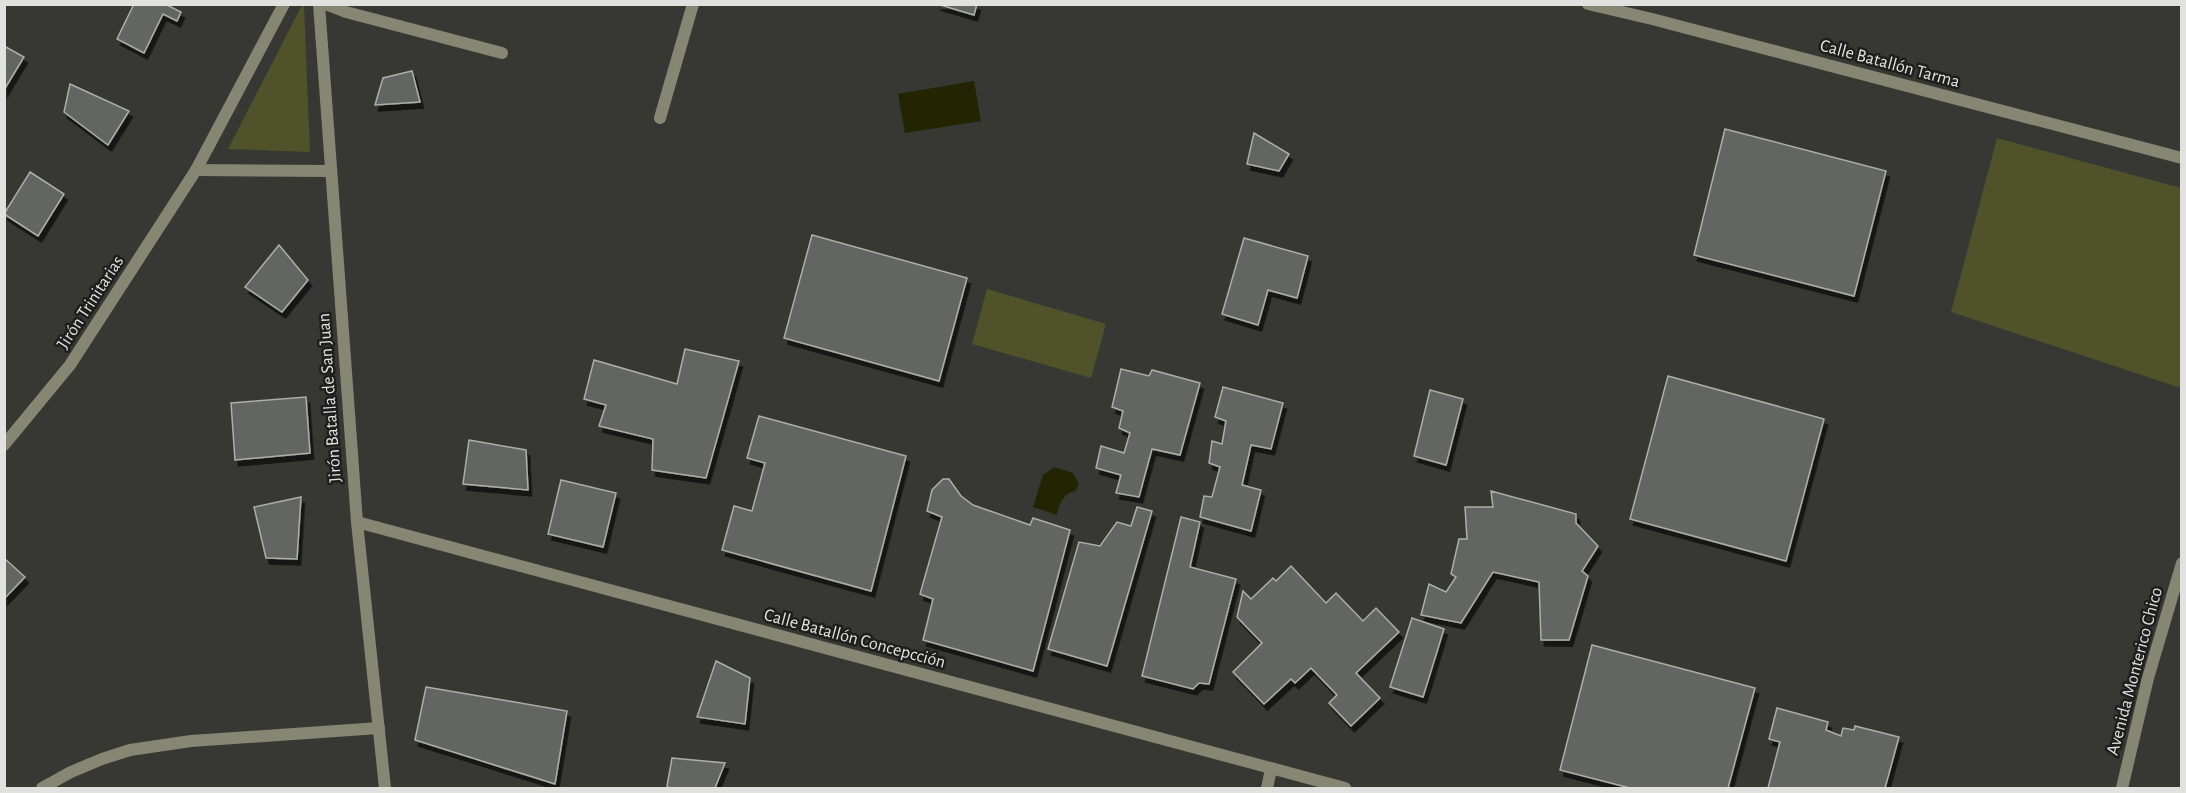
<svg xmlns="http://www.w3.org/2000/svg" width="2186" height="793" viewBox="0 0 2186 793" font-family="'Alegreya Sans',sans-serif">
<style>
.green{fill:#50522a}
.water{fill:#232402}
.building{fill:#646562;stroke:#adadaa;stroke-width:1.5;filter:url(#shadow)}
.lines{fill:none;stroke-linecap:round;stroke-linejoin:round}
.service{stroke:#858772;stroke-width:12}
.minor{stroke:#858772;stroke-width:12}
.tertiary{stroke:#858772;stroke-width:12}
.labels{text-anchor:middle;stroke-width:5;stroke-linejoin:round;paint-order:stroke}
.street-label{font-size:18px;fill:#e1e1df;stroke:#1e1e1d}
</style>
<defs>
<filter id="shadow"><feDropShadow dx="3.5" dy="6" stdDeviation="0" flood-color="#0009"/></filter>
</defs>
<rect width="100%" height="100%" fill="#373734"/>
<g class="green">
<path d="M302 5H304L310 152 228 149Z"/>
<path d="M1997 138 2181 188V388L1951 312Z"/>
<path d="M987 289 1106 324 1091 378 972 344Z"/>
</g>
<g class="water">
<path d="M974 81 981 121 905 133 898 94Z"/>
<path d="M1054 467 1073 473 1079 484 1075 491C1063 493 1059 505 1057 515L1033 507 1043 475Z"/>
</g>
<g class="building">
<path d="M134 4H165L181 12 177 21 163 14 144 53 117 39Z"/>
<path d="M937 4H977L974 15Z"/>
<path d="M4 46 24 57 4 90Z"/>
<path d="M412 71 420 102 375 105 383 78Z"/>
<path d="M70 84 129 111 108 145 64 112Z"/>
<path d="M1725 129 1886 171 1854 296 1694 255Z"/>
<path d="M1254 133 1289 154 1279 171 1247 164Z"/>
<path d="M30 172 64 194 38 236 4 214Z"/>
<path d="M812 235 967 278 939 381 784 338Z"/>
<path d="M1244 238 1308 256 1297 298 1268 290 1258 325 1222 314Z"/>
<path d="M279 245 308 280 282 312 245 287Z"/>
<path d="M685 349 739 361 706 478 652 470 653 439 599 426 606 405 584 399 594 360 677 384Z"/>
<path d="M1121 369 1149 376 1152 370 1200 383 1180 455 1152 449 1139 497 1116 493 1121 475 1096 468 1101 446 1124 453 1130 433 1119 428 1123 411 1112 407Z"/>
<path d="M1668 376 1824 419 1786 561 1630 519Z"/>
<path d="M1223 387 1283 403 1271 449 1251 445 1242 485 1261 490 1251 531 1200 517 1204 496 1212 497 1220 467 1209 463 1212 441 1222 444 1226 421 1215 417Z"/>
<path d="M1430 390 1463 399 1446 465 1414 456Z"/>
<path d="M306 397 310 453 235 460 231 403Z"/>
<path d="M759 416 906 456 871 591 722 550 734 506 752 511 765 463 747 458Z"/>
<path d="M469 440 526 450 528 490 463 484Z"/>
<path d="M943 479H949L961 496 973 505 1030 525 1033 518 1070 530 1033 671 923 640 933 599 920 594 942 517 927 511 932 490Z"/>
<path d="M561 480 616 493 603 547 548 534Z"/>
<path d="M1491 491 1576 514V523L1598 546 1582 571 1588 576 1569 640H1541L1539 582 1493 572 1461 623 1421 615 1429 584 1446 592 1456 577 1451 574 1459 539H1467L1465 507H1493Z"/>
<path d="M301 497 297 559 266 558 254 507Z"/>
<path d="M1137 507 1152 511 1107 666 1048 649 1079 542 1100 546 1117 522 1131 526Z"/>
<path d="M1181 517 1200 522 1190 567 1236 579 1209 684 1199 683 1193 689 1142 676Z"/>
<path d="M4 558 25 577 4 599Z"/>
<path d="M1291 566 1326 603 1336 593 1363 621 1376 608 1399 632 1356 673 1380 698 1351 726 1329 703 1337 695 1311 668 1295 683 1291 679 1264 704 1233 672 1262 643 1237 617 1243 591 1251 599 1273 578 1276 581Z"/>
<path d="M1412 618 1444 629 1423 697 1390 687Z"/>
<path d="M1592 645 1755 688 1728 788H1630L1560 770Z"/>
<path d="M716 661 750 678 745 724 697 717Z"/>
<path d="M426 687 567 711 555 784 415 740Z"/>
<path d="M1777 708 1828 722 1826 730 1841 736 1843 728 1854 730 1855 726 1899 737 1885 788H1768L1780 742 1769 739Z"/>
<path d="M672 758 725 763 715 788H670L667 786Z"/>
</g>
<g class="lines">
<path class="service" d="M660 118 693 4"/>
<g class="minor">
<path d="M325 4 346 12 502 53"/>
<path d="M1588 4 1652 19 2182 158"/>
<path d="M196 170 330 171"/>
<path d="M4 445 70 365 196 170 284 4"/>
<path d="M357 522 1345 788"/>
<path d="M42 788 71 772 102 759 130 750 191 741 379 728"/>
<path d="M1267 788 1271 769"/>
<path d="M2122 788 2148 678 2182 563"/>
</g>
<path class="tertiary" d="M319 4 357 522 385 788"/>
</g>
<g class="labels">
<g class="street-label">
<text transform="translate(1890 63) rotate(15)" y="6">Calle Batallón Tarma</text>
<text transform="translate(90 302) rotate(-57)" y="6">Jirón Trinitarias</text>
<text transform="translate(329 398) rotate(-94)" y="6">Jirón Batalla de San Juan</text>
<text transform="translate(855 638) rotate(15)" y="6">Calle Batallón Concepcción</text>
<text transform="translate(2134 671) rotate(-75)" y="6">Avenida Monterico Chico</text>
</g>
</g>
<rect width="2186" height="793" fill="none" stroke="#e1e1df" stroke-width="12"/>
</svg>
